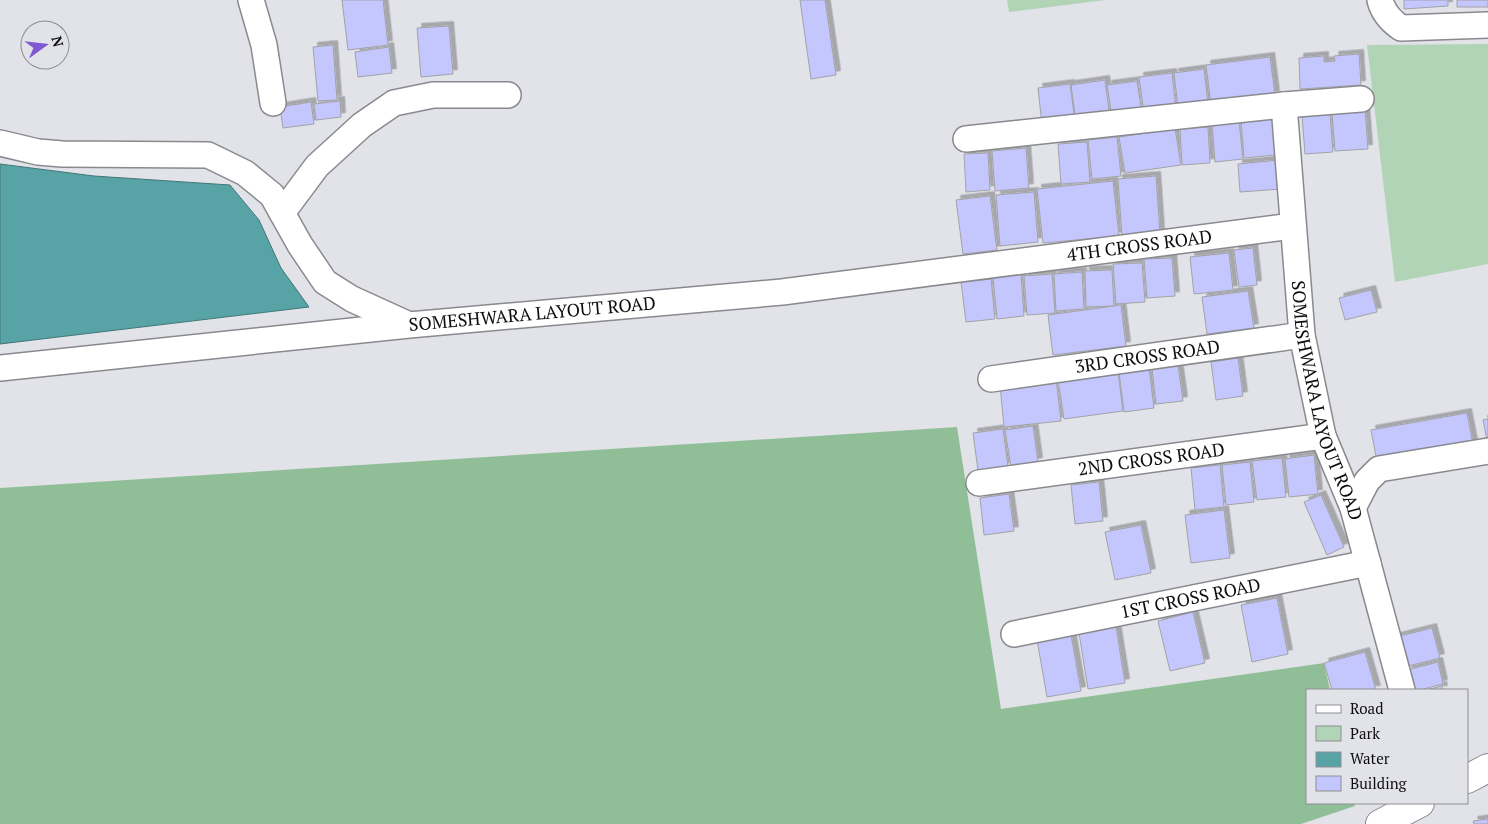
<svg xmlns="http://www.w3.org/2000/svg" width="1488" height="824" viewBox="0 0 1488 824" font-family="'PT Serif',serif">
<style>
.green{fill:#b0d4b5}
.forest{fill:#90bf97}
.water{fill:#57a3a5;stroke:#417678}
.building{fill:#c4c7fe;stroke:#a2a2a8;filter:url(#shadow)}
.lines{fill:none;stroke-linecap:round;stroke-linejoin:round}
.minor-casing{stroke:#89898f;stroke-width:28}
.major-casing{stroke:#89898f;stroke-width:30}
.minor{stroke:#fff;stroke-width:25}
.major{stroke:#fff;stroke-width:28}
.labels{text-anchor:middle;stroke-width:5;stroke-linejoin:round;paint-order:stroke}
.street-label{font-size:18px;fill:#0e0e10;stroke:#e2e3e9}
</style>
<defs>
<filter id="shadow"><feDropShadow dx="4.5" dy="-4.5" stdDeviation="0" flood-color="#0004"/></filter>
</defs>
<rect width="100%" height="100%" fill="#e2e3e9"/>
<g class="green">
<path d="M1007 0H1106L1009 12Z"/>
<path d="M1488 44V264L1395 282 1367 45Z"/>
</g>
<path class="forest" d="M957 427 1001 709 1324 663 1330 690H1307V803H1354L1355 806 1301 824H0V488Z"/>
<path class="water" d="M0 164 94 176 230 185 259 220 281 268 309 307 0 344Z"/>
<g class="building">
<path d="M342 0H383L388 45 348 50Z"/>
<path d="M800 0H825L836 75 811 79Z"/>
<path d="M1404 0H1448V6L1404 9Z"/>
<rect x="1457" y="0" width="31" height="7"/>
<path d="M449 26 453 74 421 77 417 28Z"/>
<path d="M333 45 337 100 318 101 313 47Z"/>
<path d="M389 47 392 73 358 77 355 52Z"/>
<path d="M1359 54 1361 85 1300 89 1299 58 1324 56V62L1335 61 1334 56Z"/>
<path d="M1270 57 1275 95 1211 104 1206 65Z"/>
<path d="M1204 69 1208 104 1178 107 1174 73Z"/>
<path d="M1172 73 1176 110 1144 114 1139 77Z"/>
<path d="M1105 80 1110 118 1076 122 1071 85Z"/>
<path d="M1137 81 1142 113 1112 117 1107 85Z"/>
<path d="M1070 84 1075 121 1042 125 1038 88Z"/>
<path d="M340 101 341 117 316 120 314 104Z"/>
<path d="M311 102 314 124 283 128 280 107Z"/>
<path d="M1365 110 1368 149 1335 151 1332 113Z"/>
<path d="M1330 114 1333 152 1305 154 1302 116Z"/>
<path d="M1273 119 1276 155 1244 158 1241 121Z"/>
<path d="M1239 121 1243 159 1215 162 1212 123Z"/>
<path d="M1208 127 1210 163 1182 165 1180 129Z"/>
<path d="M1175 129 1181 165 1125 173 1119 137Z"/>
<path d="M1117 137 1121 176 1092 179 1088 140Z"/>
<path d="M1087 142 1090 182 1061 184 1058 144Z"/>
<path d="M1026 148 1029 188 995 191 992 151Z"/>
<path d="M988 153 990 190 966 192 964 154Z"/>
<path d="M1279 160 1281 189 1240 192 1238 164Z"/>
<path d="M1156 176 1160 234 1122 237 1118 179Z"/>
<path d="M1113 181 1119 236 1043 243 1037 189Z"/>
<path d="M1034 192 1038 242 1000 246 996 195Z"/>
<path d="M990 196 997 250 963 254 956 200Z"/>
<path d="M1253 248 1257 285 1239 287 1234 250Z"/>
<path d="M1229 253 1233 290 1194 294 1190 257Z"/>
<path d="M1172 258 1175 296 1147 298 1144 259Z"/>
<path d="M1142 263 1145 302 1116 304 1113 264Z"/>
<path d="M1112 270 1114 306 1086 307 1085 271Z"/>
<path d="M1082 272 1084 309 1056 311 1054 274Z"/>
<path d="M1052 274 1055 313 1027 315 1024 276Z"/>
<path d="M1021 275 1024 316 997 319 993 277Z"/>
<path d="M991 279 995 319 966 322 961 282Z"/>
<path d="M1371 290 1377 312 1345 320 1339 298Z"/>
<path d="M1248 291 1254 328 1207 334 1202 297Z"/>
<path d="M1121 305 1126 346 1053 355 1048 315Z"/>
<path d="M1238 358 1243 396 1216 400 1211 362Z"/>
<path d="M1178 365 1183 401 1156 404 1152 368Z"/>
<path d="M1149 368 1154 408 1124 412 1119 372Z"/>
<path d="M1118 372 1123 411 1064 419 1058 380Z"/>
<path d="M1056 379 1061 421 1004 427 1000 385Z"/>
<path d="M1467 413 1473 444 1377 461 1371 430Z"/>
<path d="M1488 419V445L1483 420Z"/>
<path d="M1033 426 1038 462 1011 467 1005 430Z"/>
<path d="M1003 429 1008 467 978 471 973 433Z"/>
<path d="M1314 455 1318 494 1289 497 1285 459Z"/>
<path d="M1282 458 1286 497 1257 500 1252 461Z"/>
<path d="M1250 462 1254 502 1226 505 1222 465Z"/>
<path d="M1220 465 1224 507 1195 510 1191 468Z"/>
<path d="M1099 482 1103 521 1075 524 1071 485Z"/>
<path d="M1009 494 1014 531 984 535 980 498Z"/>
<path d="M1321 495 1344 547 1327 555 1304 502Z"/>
<path d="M1224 510 1230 558 1191 563 1185 515Z"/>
<path d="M1141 525 1151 573 1115 580 1105 532Z"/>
<path d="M1277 598 1288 654 1252 662 1241 605Z"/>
<path d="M1193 612 1205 663 1170 671 1158 621Z"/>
<path d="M1116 627 1125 683 1088 689 1079 633Z"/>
<path d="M1432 628 1440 658 1404 667 1396 637Z"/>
<path d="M1071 635 1081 691 1047 697 1037 640Z"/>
<path d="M1365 652 1376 690H1332L1324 663Z"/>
<path d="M1438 662 1443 684 1420 690H1412L1407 670Z"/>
<path d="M1442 686 1443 690H1426Z"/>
<path d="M1488 819V824H1474L1473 821Z"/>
</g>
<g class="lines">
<defs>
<g id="minor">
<path d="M251 0 264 45 273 103"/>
<path d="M1380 0C1383 13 1391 21 1401 28L1488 25"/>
<path id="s1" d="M1284 105 1302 335 1323 436 1353 508 1402 690"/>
<path d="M966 139 1284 105 1361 99"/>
<path d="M0 143 38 152 62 154 208 155 245 173 272 195 300 245 325 282 352 299 407 324"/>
<path d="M282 213 317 166 362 125 394 103 433 95H508"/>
<path id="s2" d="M0 368 409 325 782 292 1293 226"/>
<path id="s3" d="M991 379 1302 335"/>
<path id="s4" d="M979 483 1323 436"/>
<path d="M1353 508 1367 481 1379 469 1488 451"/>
<path id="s5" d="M1014 634 1368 563"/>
</g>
<g id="major">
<path d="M1467 779 1488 768"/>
<path d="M1380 824 1420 803"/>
</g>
</defs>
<use href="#minor" class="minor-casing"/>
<use href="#major" class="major-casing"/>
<use href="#minor" class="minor"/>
<use href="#major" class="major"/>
</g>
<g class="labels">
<g class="street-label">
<text dy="6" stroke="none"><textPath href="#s2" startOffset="1146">4TH CROSS ROAD</textPath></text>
<text dy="6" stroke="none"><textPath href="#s2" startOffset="535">SOMESHWARA LAYOUT ROAD</textPath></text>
<text dy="6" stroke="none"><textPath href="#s3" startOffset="158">3RD CROSS ROAD</textPath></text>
<text dy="6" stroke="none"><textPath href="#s1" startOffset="300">SOMESHWARA LAYOUT ROAD</textPath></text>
<text dy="6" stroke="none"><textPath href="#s4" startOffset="174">2ND CROSS ROAD</textPath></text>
<text dy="6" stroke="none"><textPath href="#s5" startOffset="180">1ST CROSS ROAD</textPath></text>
</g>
</g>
<rect x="1306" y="689" width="162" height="115" fill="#e2e3e9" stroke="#8d8e92"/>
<rect x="1316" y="705" width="25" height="8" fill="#ffffff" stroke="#8d8e92"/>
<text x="1350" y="714" font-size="15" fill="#0e0e10">Road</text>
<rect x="1316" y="726" width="25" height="15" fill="#b0d4b5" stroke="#8d8e92"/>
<text x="1350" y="739" font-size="15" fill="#0e0e10">Park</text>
<rect x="1316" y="752" width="25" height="15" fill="#57a3a5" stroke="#8d8e92"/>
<text x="1350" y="764" font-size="15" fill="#0e0e10">Water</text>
<rect x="1316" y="776" width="25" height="15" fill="#c4c7fe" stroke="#8d8e92"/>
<text x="1350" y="789" font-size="15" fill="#0e0e10">Building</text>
<g transform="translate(45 45) rotate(75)"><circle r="24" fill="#e2e3e9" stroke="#8d8e92"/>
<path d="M0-4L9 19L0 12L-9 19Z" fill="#8058d2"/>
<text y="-8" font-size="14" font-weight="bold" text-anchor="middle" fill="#0e0e10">N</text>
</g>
</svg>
